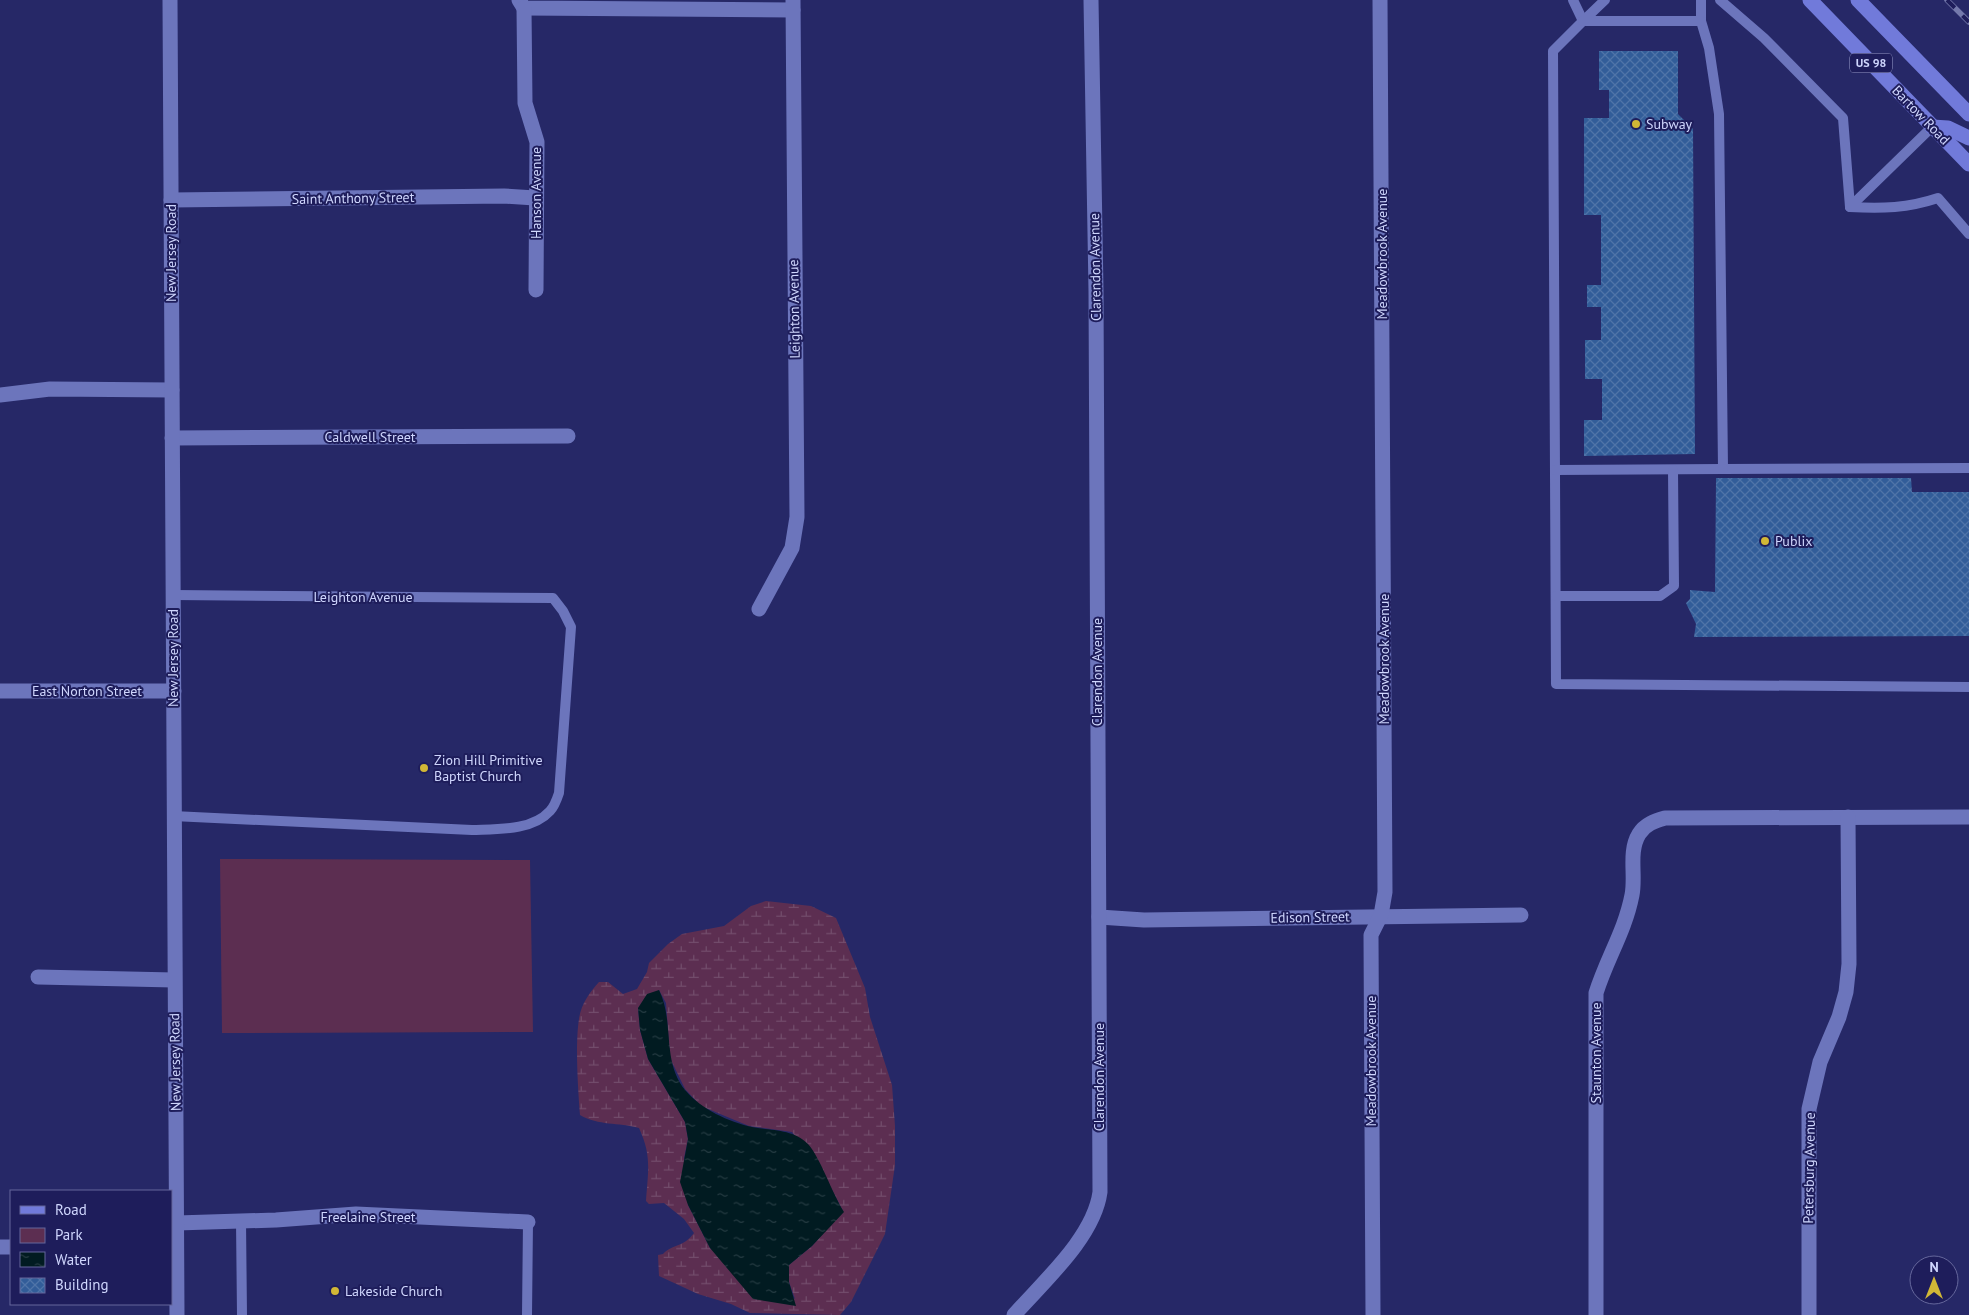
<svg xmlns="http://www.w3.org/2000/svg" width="1969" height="1315" viewBox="0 0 1969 1315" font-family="'PT Sans',sans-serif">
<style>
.green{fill:#5c2e51}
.wetland{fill:url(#wetland-marsh);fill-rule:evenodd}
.water{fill:url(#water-ripples)}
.building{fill:url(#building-cross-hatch)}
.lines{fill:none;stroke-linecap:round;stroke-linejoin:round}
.service{stroke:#6c75bc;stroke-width:10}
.minor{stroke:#6c75bc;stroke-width:15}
.tertiary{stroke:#6c75bc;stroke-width:15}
.primary{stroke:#717ada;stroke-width:15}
.rail-casing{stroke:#7479ac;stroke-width:5.5}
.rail{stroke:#1e1d5b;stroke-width:4;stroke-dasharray:11;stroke-linecap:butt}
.poi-dot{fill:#d1b736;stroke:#1e1d5b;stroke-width:2}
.labels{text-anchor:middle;stroke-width:4;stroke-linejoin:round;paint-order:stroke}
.shield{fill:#1e1d5b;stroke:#9a9ecc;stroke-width:1}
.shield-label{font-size:12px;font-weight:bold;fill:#cfd6fd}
.street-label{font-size:14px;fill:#cfd6fd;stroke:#1e1d5b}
.poi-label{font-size:14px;fill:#cfd6fd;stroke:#1e1d5b;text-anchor:start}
</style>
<defs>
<pattern id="wetland-marsh" width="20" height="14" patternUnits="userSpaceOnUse" patternTransform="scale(1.25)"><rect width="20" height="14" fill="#5c2e51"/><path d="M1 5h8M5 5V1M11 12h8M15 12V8" fill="none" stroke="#724c6b"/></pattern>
<pattern id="water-ripples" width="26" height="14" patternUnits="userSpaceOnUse" patternTransform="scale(1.25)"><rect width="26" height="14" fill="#011b21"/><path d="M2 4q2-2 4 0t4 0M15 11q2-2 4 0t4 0" fill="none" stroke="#253b42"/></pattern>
<pattern id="building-cross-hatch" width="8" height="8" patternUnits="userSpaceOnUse" patternTransform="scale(1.25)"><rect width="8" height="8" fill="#325d99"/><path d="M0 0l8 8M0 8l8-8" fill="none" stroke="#4f74a8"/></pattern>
</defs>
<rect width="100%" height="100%" fill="#262867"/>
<path class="green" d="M220 859 530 860 533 1032 222 1033Z"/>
<path class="wetland" d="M766 901 811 906 836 918 865 988 870 1017 892 1085 895 1126V1165L885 1234 851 1302 840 1315 750 1313 731 1304 698 1294 659 1276 658 1255 663 1254C674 1243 683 1248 694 1233L684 1219 664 1203 649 1204 646 1201C648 1171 652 1156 639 1128 618 1122 599 1126 580 1115 578 1089 575 1044 579 1019 581 1004 590 992 599 982H608L623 994 637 989 647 972 649 963 668 944 682 934 724 926 751 906ZM659 990 666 1003 670 1058 685 1089 701 1106 749 1126 792 1132 820 1167 843 1211 812 1246 789 1265V1282L795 1299 710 1248 688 1205 684 1158 688 1139 685 1122 648 1059 640 1030 638 1008Z"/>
<path class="water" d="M659 990C675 1022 661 1062 686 1091 701 1109 729 1122 752 1127 772 1131 793 1129 808 1144 819 1155 833 1195 844 1212L812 1246 789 1265V1282L796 1306 753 1299 710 1248 688 1205 680 1182 688 1139 685 1122 648 1059 640 1030 638 1008 647 994Z"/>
<g class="building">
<path d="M1599 51H1678V114L1693 129 1695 454 1584 456V420H1602V379H1585V340H1601V307H1587V285H1601V215H1584V118H1609V90H1599Z"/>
<path d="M1716 478H1911L1912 492H1969V636L1694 637 1696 624 1686 603 1690 599V590L1715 592Z"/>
</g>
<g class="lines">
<g class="service">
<path d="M1573 0 1583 21 1553 51 1556 684 1969 687"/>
<path d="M1701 0V21L1709 48 1719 114 1723 469 1969 468"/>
<path d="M1720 0 1764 38 1843 118 1850 207"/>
<path d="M1583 21H1701"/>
<path d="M1583 21 1605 0"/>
<path d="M1850 207C1882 209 1908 208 1938 198L1969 234"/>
<path d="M1850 207 1932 127"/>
<path d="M1555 470 1723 469"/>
<path d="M173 595 553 598 563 611 571 627 559 793C557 799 554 807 550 811 532 831 497 829 472 830L173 816"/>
<path d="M1556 596H1660L1674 586 1673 470"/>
<path d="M241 1221 242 1315"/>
<path d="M527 1315 528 1222"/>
</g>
<g class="minor">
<path d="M519 0 524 8 793 10"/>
<path d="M524 8 525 103 537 142 536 290"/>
<path d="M171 200 504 196 535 198"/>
<path d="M0 395 50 389 172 390"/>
<path d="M172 438 568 436"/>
<path d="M759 609 792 548 797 517 793 0"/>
<path d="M0 691H174"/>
<path d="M1099 917 1144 920 1521 915"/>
<path d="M38 977 174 980"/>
<path d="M177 1223 276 1220 356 1214 528 1222"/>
<path d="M0 1247H11"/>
<path d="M1014 1315C1044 1281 1094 1237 1100 1192L1096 291 1091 0"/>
<path d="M1373 1315 1371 935 1381 915 1385 892 1380 0"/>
<path d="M1596 1315V993C1607 958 1625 931 1632 895 1636 875 1628 852 1639 834 1645 824 1655 821 1665 818L1969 817"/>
<path d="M1809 1315V1109L1820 1062 1839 1017 1846 992 1849 964 1848 817"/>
</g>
<path class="tertiary" d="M170 0 177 1315"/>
<g class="primary">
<path d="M1810 0 1969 164"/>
<path d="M1858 0 1969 114"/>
<path d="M1932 127 1948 128 1969 138"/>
</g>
<defs>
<path id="rail" d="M1947 0 1969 22"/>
</defs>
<use href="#rail" class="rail-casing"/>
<use href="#rail" class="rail"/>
</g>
<g class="poi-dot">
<circle cx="1636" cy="124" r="5"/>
<circle cx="1765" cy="541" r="5"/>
<circle cx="424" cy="768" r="5"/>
<circle cx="335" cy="1291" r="5"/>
</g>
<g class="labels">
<rect class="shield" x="1850" y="53.5" width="42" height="19" rx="4"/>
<g class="shield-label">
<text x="1871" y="67">US 98</text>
</g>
<g class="street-label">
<text transform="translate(1921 115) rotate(46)" y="5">Bartow Road</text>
<text transform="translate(536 193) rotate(-90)" y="5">Hanson Avenue</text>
<text transform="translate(353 198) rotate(-1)" y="5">Saint Anthony Street</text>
<text transform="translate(171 253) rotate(-90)" y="5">New Jersey Road</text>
<text transform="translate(1382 254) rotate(-90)" y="5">Meadowbrook Avenue</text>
<text transform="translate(1095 267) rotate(-91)" y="5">Clarendon Avenue</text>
<text transform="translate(794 309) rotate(-91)" y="5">Leighton Avenue</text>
<text x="370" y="442">Caldwell Street</text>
<text x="363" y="602">Leighton Avenue</text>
<text transform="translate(173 658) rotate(-90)" y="5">New Jersey Road</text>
<text transform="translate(1384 659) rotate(-90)" y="5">Meadowbrook Avenue</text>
<text transform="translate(1097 672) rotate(-90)" y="5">Clarendon Avenue</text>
<text x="87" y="696">East Norton Street</text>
<text transform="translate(1310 917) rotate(-1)" y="5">Edison Street</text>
<text transform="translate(1596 1053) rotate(-90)" y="5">Staunton Avenue</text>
<text transform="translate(1371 1061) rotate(-90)" y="5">Meadowbrook Avenue</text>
<text transform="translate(175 1062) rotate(-91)" y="5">New Jersey Road</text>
<text transform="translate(1099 1077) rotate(-90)" y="5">Clarendon Avenue</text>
<text transform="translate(1809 1168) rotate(-89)" y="5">Petersburg Avenue</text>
<text x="368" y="1222">Freelaine Street</text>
</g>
<g class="poi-label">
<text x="1646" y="129">Subway</text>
<text x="1775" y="546">Publix</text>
<text x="434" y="765">Zion Hill Primitive<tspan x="434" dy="16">Baptist Church</tspan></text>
<text x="345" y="1296">Lakeside Church</text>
</g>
</g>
<rect x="10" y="1190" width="162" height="115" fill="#1e1d5b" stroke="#65679c"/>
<rect x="20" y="1206" width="25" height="8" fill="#717ada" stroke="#65679c"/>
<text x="55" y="1215" font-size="15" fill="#cfd6fd">Road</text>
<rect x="20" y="1228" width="25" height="15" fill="#5c2e51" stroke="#65679c"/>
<text x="55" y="1240" font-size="15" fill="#cfd6fd">Park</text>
<rect x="20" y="1252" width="25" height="15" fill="url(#water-ripples)" stroke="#65679c"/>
<text x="55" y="1265" font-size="15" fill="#cfd6fd">Water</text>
<rect x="20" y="1278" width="25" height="15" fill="url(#building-cross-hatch)" stroke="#65679c"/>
<text x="55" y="1290" font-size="15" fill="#cfd6fd">Building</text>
<g transform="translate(1934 1280)"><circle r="24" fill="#1e1d5b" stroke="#65679c"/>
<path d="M0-4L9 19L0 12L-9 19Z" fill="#d1b736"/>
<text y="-8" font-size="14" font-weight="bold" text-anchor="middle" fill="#cfd6fd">N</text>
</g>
</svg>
